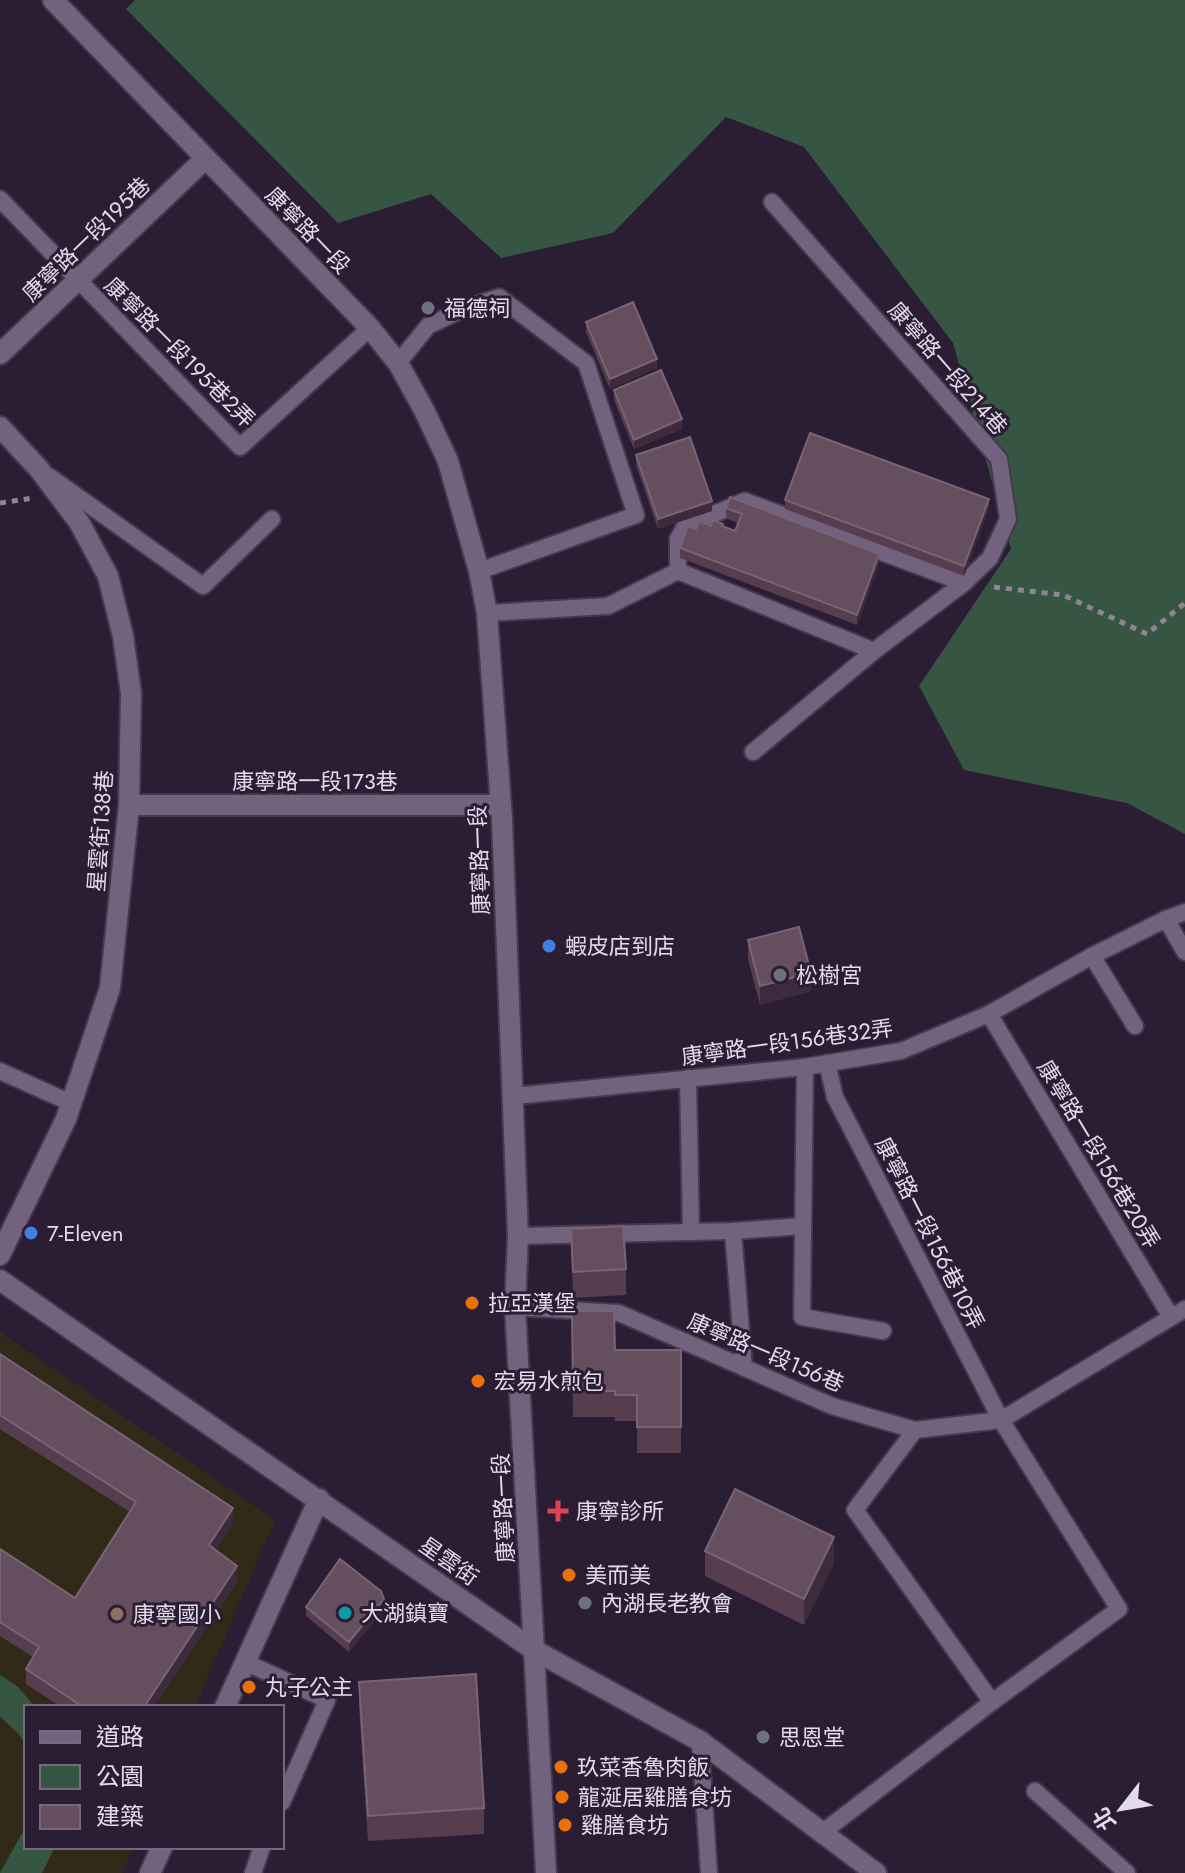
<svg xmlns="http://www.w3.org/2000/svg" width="1185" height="1873" viewBox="0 0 1185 1873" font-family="Jost,'Noto Sans TC',sans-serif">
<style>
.education{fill:#322a19}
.green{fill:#365543}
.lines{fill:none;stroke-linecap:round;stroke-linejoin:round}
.service-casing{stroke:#453a4d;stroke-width:20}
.minor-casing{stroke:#453a4d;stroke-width:24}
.tertiary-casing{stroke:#453a4d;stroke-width:24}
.path{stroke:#8f8497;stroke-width:5;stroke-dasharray:6 6;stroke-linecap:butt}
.service{stroke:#72627e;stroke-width:16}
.minor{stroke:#72627e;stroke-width:20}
.tertiary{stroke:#72627e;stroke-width:20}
.wall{fill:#563e4f}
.shaded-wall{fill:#3e2a3d}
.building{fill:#654f5f;stroke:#796475;stroke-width:2}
.worship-dot{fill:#6b7280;stroke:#2b1d34;stroke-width:3}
.shop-dot{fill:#3f7fe0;stroke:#2b1d34;stroke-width:3}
.food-dot{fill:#e8710a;stroke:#2b1d34;stroke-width:3}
.health-dot{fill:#e0444e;stroke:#2b1d34;stroke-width:3}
.culture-dot{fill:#0f9aa8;stroke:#2b1d34;stroke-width:3}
.education-dot{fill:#8d6e63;stroke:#2b1d34;stroke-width:3}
.labels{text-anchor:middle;stroke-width:6;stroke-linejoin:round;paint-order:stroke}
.street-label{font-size:22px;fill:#e3daea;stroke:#2b1d34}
.poi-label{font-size:22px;fill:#e3daea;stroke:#2b1d34;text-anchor:start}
</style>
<rect width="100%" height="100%" fill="#2b1d34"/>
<path class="education" d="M0 1332 275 1520 195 1707H26V1847H134L123 1873H0Z"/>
<g class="green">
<path d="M135 0H1185V834L1127 803 964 770 919 686 1011 549 953 343 804 147 726 117 613 233 501 258 431 194 338 223 126 9Z"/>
<path d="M0 1675 18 1687 35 1707H26V1745L18 1733 0 1717Z"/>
<path d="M26 1826V1847H55L42 1873H0Z"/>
</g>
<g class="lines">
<defs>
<g id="service">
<path d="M0 199 240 447 370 328"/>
<path d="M398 363 428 326 461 310 499 297 586 363 636 515 479 571"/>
<path d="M50 477 203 586 272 519"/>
<path d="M678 571 874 651"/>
<path d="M487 613 608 606 678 571V539L685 526 745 501 964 583"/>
<path d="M753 752 874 651 964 583 990 558 1008 519 999 459 772 202"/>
<path d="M1166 919 1185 952"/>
<path d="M1092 956 1135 1026"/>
<path d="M989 1014 1171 1317"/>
<path d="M805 1067 802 1317 883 1331"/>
<path d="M0 1071 71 1103"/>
<path d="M688 1078 691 1231"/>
<path d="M514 1096 805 1067 901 1051 989 1014 1092 956 1166 919 1185 912"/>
<path d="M733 1231 744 1368"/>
<path d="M518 1236 733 1231 803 1226"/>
<path d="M515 1307 619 1313 832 1406 915 1430 1001 1420 1185 1309"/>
<path d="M915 1430 855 1510 992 1702"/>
<path d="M245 1662 327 1700 282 1802"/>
<path d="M700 1741 709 1873"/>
<path d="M1035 1791 1127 1873"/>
<path d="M823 1832 992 1702 1119 1609 1001 1420 835 1097 827 1063"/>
<path d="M253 1873 262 1847"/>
</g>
<g id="minor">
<path d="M0 354 205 159"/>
<path d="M0 427 39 469 79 522 108 576 123 636 131 693 129 805 110 988 66 1119 0 1255"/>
<path d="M129 805H501"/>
<path d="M0 1280 534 1650 546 1873"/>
<path d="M225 1707 319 1499"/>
<path d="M150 1873 162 1847"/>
</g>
<path id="tertiary" d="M53 0 370 328 398 363 424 410 448 461 479 571 487 613 502 820 518 1236 515 1307 534 1650 700 1741 876 1873"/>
</defs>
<use href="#service" class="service-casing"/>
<use href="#minor" class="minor-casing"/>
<use href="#tertiary" class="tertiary-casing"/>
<g class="path">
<path d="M0 503 33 498"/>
<path d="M994 587 1063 595 1147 634 1185 603"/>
</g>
<use href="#service" class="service"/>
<use href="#minor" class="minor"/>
<use href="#tertiary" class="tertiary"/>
</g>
<g class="wall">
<path d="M586 322 657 368 610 389 586 332Z"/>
<path d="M614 390 682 429 634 449 614 400Z"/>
<path d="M636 455 712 511 658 529 636 465Z"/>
<path d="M785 500 989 508 964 576 785 509Z"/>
<path d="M726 508 879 564 857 625 680 558V548L696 529 711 526H723L735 531 738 523 726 518Z"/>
<path d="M748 940 811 991 760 1005 748 959Z"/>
<path d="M571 1229 626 1269V1295L573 1298Z"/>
<path d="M572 1311 615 1350H681V1453H637V1421H615V1417H573Z"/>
<path d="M0 1354 233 1522 215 1550 237 1581 154 1707H61L26 1684V1669L33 1657 0 1636V1549L75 1598 130 1512 0 1429Z"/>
<path d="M705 1551 834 1563 804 1625 705 1576Z"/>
<path d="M306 1607 384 1609 349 1652 306 1616Z"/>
<path d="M359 1682 484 1808V1834L368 1841 359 1707Z"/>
</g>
<g class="shaded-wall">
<path d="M657 359V368L610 389V379Z"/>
<path d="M682 419V429L634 449V440Z"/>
<path d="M989 499V508L964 576V566Z"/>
<path d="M712 501V511L658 529V519Z"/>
<path d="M879 554V564L857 625V615Z"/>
<path d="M811 973V991L760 1005V986Z"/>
<path d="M233 1508V1522L209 1560V1545Z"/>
<path d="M834 1537V1563L804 1625V1599Z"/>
<path d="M237 1566V1581L154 1707H144Z"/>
<path d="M384 1599V1609L349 1652V1642Z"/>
</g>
<g class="building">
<path d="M633 302 657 359 610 379 586 322Z"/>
<path d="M661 370 682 419 634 440 614 390Z"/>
<path d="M810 433 989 499 964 566 785 500Z"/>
<path d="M690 437 712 501 658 519 636 455Z"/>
<path d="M730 497 879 554 857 615 680 548 688 526 696 529 699 521 711 526 713 520 723 524 722 526 735 531 742 514 726 508Z"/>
<path d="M799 927 811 973 760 986 748 940Z"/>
<path d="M623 1226 626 1269 573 1272 571 1229Z"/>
<path d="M572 1311H614L615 1350H681V1427H637V1395H615V1391H573Z"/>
<path d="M0 1354 233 1508 209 1545 237 1566 144 1707H83L26 1669 39 1647 0 1622V1549L75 1598 136 1502 0 1415Z"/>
<path d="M735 1489 834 1537 804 1599 705 1551Z"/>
<path d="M340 1559 381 1591 384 1599 349 1642 306 1607Z"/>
<path d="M476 1674 484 1808 368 1816 359 1682Z"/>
</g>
<g class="worship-dot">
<circle cx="428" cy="308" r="8"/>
<circle cx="780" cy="975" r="8"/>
<circle cx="585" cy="1603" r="8"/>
<circle cx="763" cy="1737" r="8"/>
</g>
<g class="shop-dot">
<circle cx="549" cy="946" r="8"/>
<circle cx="31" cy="1233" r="8"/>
</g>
<g class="food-dot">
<circle cx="472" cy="1303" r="8"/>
<circle cx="478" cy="1381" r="8"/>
<circle cx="569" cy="1575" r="8"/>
<circle cx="249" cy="1687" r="8"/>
<circle cx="561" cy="1767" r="8"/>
<circle cx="562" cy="1797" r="8"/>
<circle cx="565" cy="1825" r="8"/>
</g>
<path class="health-dot" d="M554 1499h8v8h8v8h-8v8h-8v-8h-8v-8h8z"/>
<circle class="culture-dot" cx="345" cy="1613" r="8"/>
<circle class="education-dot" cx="117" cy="1614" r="8"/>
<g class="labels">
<g class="street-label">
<text transform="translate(308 230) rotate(46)" y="8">康寧路一段</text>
<text transform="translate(86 239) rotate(-44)" y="8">康寧路一段195巷</text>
<text transform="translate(180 352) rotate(45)" y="8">康寧路一段195巷2弄</text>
<text transform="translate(948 368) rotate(49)" y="8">康寧路一段214巷</text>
<text x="315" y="789">康寧路一段173巷</text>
<text transform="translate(100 831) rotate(-86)" y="8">星雲街138巷</text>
<text transform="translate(479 860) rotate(-92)" y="8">康寧路一段</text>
<text transform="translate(787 1042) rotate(-8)" y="8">康寧路一段156巷32弄</text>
<text transform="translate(1099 1154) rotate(59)" y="8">康寧路一段156巷20弄</text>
<text transform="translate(930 1233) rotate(63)" y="8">康寧路一段156巷10弄</text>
<text transform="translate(766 1352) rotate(23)" y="8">康寧路一段156巷</text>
<text transform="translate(503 1508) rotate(-93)" y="8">康寧路一段</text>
<text transform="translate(449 1561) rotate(35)" y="8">星雲街</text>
</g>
<g class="poi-label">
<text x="444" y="316">福德祠</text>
<text x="565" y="954">蝦皮店到店</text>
<text x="796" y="983">松樹宮</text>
<text x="47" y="1241">7-Eleven</text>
<text x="488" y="1311">拉亞漢堡</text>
<text x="494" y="1389">宏易水煎包</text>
<text x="576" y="1519">康寧診所</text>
<text x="585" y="1583">美而美</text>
<text x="601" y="1611">內湖長老教會</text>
<text x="361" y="1621">大湖鎮寶</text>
<text x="133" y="1622">康寧國小</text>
<text x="265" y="1695">丸子公主</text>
<text x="779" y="1745">思恩堂</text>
<text x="577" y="1775">玖菜香魯肉飯</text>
<text x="578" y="1805">龍涎居雞膳食坊</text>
<text x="581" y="1833">雞膳食坊</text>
</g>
</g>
<rect x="24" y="1705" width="260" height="144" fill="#2b1d34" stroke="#75697d" stroke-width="2"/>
<rect x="40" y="1731" width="40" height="12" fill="#72627e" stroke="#75697d" stroke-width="2"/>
<text x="96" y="1745" font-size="24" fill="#e3daea">道路</text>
<rect x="40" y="1765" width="40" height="24" fill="#365543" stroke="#75697d" stroke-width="2"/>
<text x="96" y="1785" font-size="24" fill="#e3daea">公園</text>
<rect x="40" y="1805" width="40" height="24" fill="#654f5f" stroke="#75697d" stroke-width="2"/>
<text x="96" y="1825" font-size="24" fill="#e3daea">建築</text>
<g transform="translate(1121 1809) rotate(239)" stroke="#2b1d34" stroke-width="6" paint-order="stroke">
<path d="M0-6L14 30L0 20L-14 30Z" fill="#e3daea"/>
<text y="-12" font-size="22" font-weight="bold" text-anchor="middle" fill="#e3daea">北</text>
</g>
</svg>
